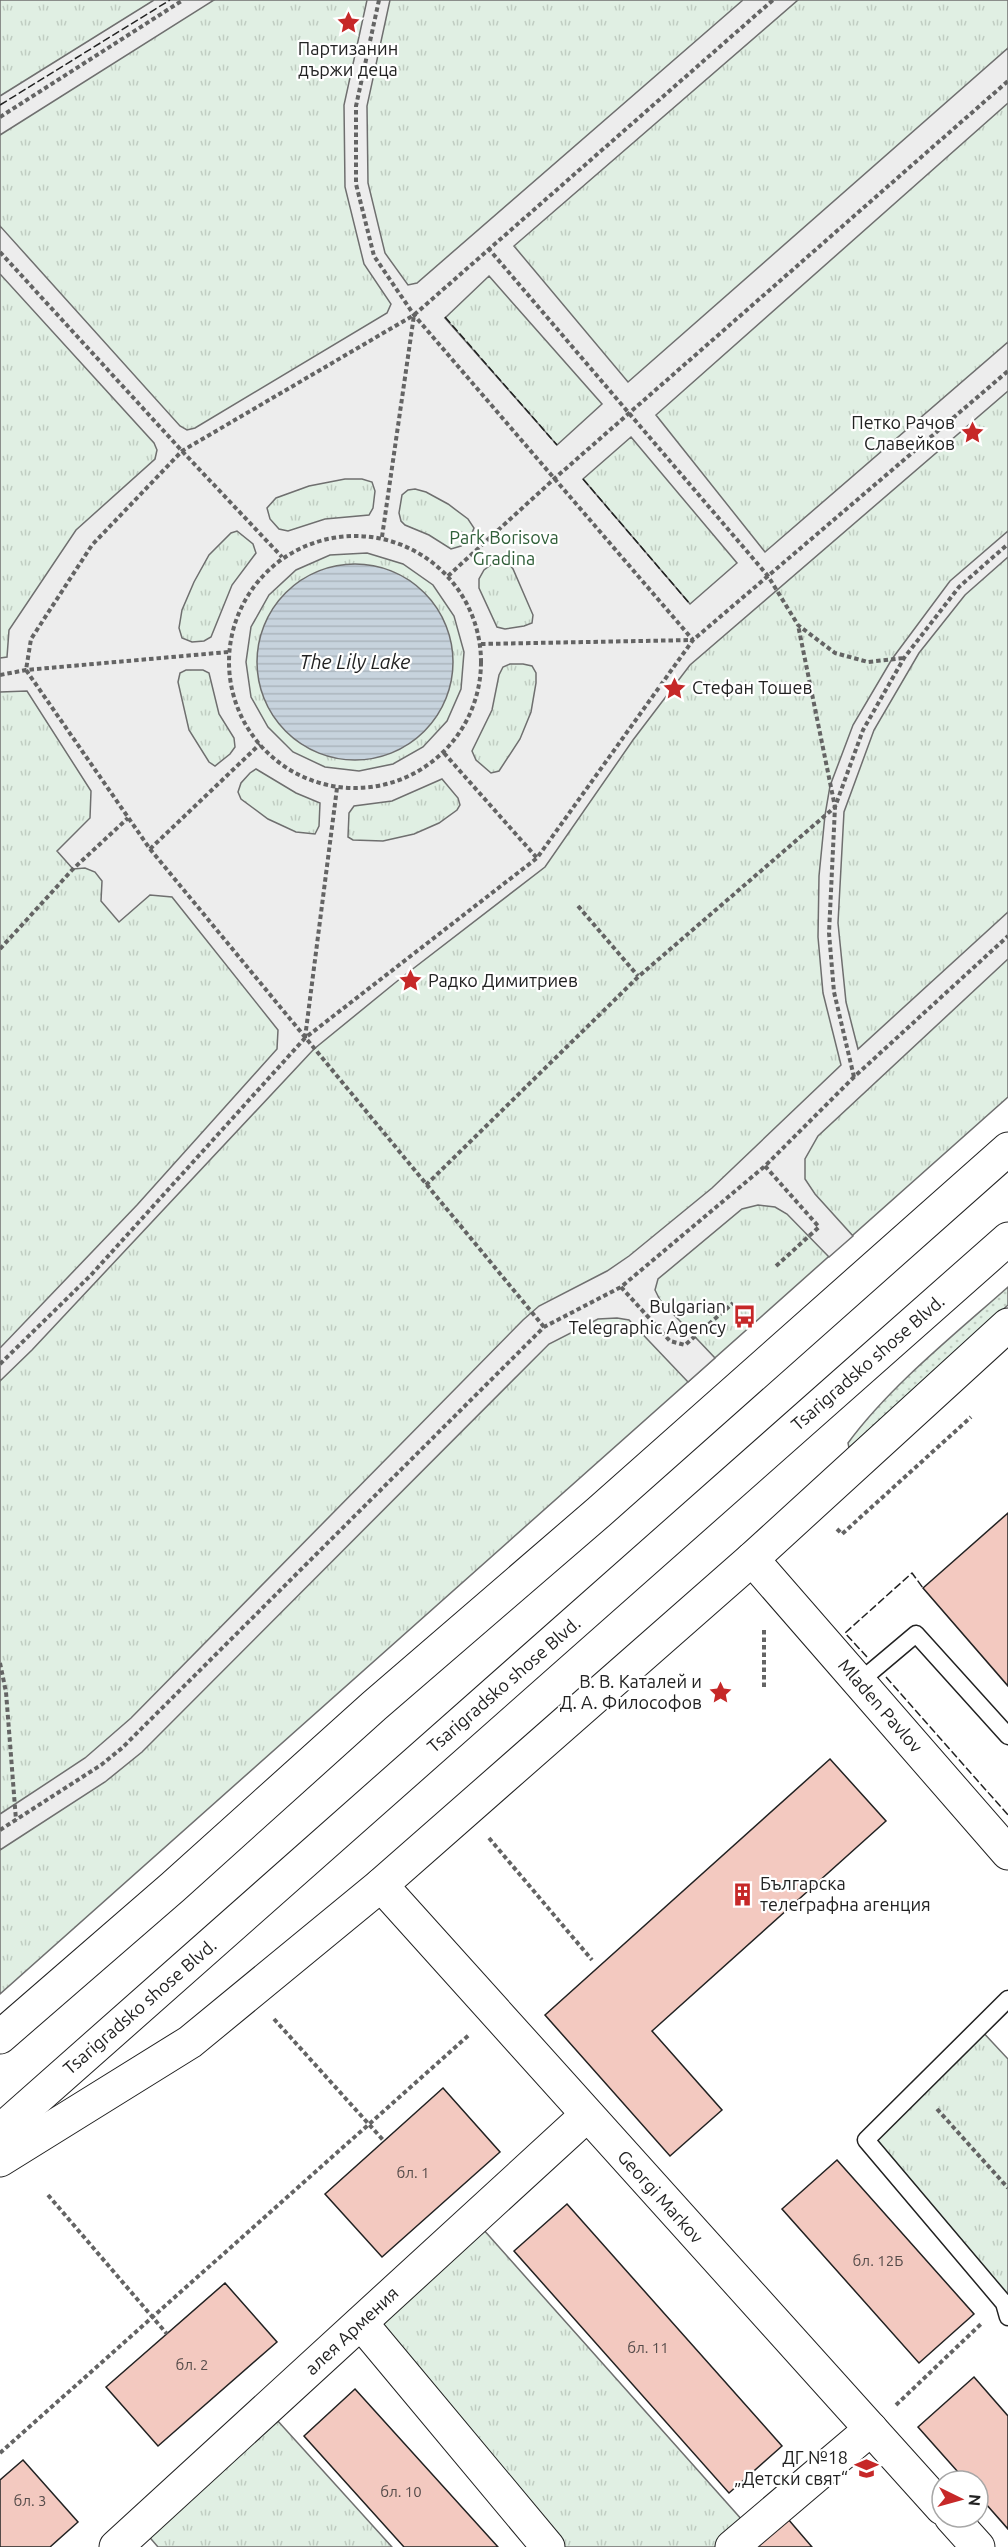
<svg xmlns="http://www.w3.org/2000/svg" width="1008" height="2547" viewBox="0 0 1008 2547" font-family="Ubuntu,sans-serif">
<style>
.grass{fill:url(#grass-dots);stroke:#6f6f6f;stroke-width:1.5}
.park{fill:url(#park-tufts);stroke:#6f6f6f;stroke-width:1.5}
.parking{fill:#ededed;stroke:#6f6f6f;stroke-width:1.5;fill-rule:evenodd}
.water{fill:url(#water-rules);stroke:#6f6f6f;stroke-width:1.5}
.building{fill:#f3c9c0;stroke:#222;stroke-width:1.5}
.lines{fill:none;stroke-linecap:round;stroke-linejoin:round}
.service-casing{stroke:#222;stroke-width:19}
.minor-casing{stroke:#222;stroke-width:35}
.trunk-casing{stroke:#222;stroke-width:35}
.path{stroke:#646464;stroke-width:4;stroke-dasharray:4.5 3;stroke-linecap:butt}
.service{stroke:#fff;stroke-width:16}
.minor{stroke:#fff;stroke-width:33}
.trunk{stroke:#fff;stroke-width:33}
.fence{stroke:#222;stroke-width:1.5;stroke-dasharray:8 3;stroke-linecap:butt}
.labels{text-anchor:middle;stroke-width:4.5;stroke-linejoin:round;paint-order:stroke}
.number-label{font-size:15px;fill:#564c4a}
.poi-label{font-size:18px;fill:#222;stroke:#fff;text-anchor:end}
.park-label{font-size:18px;fill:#2f5e38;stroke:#fff}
.street-label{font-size:18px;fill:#222;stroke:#fff}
.water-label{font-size:20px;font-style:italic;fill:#222;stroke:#fff}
</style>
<defs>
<pattern id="grass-dots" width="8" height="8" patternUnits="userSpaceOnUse" patternTransform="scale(1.5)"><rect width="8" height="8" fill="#e0efe3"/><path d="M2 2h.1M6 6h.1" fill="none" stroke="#c0cdc2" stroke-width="1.8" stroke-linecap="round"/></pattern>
<pattern id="park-tufts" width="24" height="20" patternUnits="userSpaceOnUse" patternTransform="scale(1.5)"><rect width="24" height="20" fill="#e0efe3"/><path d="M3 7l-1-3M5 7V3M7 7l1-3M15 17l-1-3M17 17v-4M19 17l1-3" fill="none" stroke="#c0cdc2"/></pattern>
<pattern id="water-rules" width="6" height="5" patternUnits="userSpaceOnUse" patternTransform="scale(1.5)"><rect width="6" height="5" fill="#c7d3dd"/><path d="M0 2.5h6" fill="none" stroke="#abb5bd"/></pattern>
</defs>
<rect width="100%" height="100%" fill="#fff"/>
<path class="grass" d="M1008 1287V1305L849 1448 848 1443C890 1386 955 1334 1008 1287Z"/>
<g class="park">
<path d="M0 0H1008V1097L0 1994Z"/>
<path d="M979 2028 1008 2059V2317L866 2140Z"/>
<path d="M474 2219 751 2530 732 2547H548L361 2323Z"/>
<path d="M267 2409 392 2547H158L139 2525Z"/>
</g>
<g class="parking">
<path d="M154 0H214L0 135V96Z"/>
<path d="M367 0H390L367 106 368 183 385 253 408 285 417 283 743 0H798L514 246 628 382 1008 48V103L656 415 765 552 1008 342V391L690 665 633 740 545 867 401 978 314 1049 32 1350 0 1381V1348L137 1205 277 1049 278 1030 172 897 150 895 119 922 101 901 102 881 95 872 85 868 73 869 57 851 90 818 91 791 27 691 0 692V658L7 657 9 630 76 530 155 459 157 450 154 443 0 274V226L180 426 187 430 195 428 387 313 391 304 364 264 345 187 344 105ZM489 276 602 404 557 445 445 318ZM631 437 737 563 690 604 583 479ZM345 479H362L372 482 375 491 373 508 369 515 325 519 288 531 279 529 270 519 267 508 276 498 309 486ZM415 489 426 492 448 504 468 519 474 528 470 538 461 546 451 549 429 535 405 525 401 521 399 513 402 495 408 490ZM237 531 253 544 256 553 232 585 211 637 204 641 192 642 182 638 179 628 182 610 194 582 209 555 231 533ZM367 553 403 564 433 585 454 616 464 652 461 689 447 721 423 747 393 764 359 771 325 767 293 752 268 727 251 697 246 662 251 627 269 595 296 570 330 555ZM500 558 507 561 513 569 533 615 532 623 524 626 505 629 497 627 479 588V579L484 570ZM510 664H523L532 666 536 673V683L531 712 520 739 499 771 491 773 476 760 472 751 492 710 499 675 503 667ZM186 670H203L209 673 219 714 234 738 235 747 230 754 215 766 209 762 189 730 178 682 180 673ZM256 769 296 793 320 803 319 826 315 834 296 832 268 819 241 799 238 792 241 783 250 773ZM442 779 458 798 460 805 457 810 439 823 414 834 383 841 353 840 348 837 349 813 354 806 392 801Z"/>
<path d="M1008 531V557L965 595 919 653 874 730 844 812 838 923 846 1002 858 1049 1008 912V959L818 1136 805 1159V1179L815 1194 853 1236 829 1257 787 1214 775 1207 758 1205 742 1209 658 1279 655 1290 660 1300 715 1358 688 1382 629 1320 617 1318 598 1319 549 1344 142 1752 105 1782 0 1850V1814L85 1758 131 1718 523 1320 539 1306 607 1271 629 1256 712 1188 841 1065 823 993 818 937 819 876 825 815 830 786 853 725 892 659 950 581Z"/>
</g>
<circle class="water" cx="355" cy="662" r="98"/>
<g class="building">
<path d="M1008 1513V1686L923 1588Z"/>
<path d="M830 1759 886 1821 652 2031 722 2110 670 2156 545 2015Z"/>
<path d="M443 2088 500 2152 382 2257 325 2194Z"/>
<path d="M837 2160 974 2314 919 2363 782 2209Z"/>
<path d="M567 2204 782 2446 729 2493 514 2251Z"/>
<path d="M225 2283 277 2342 158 2446 106 2387Z"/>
<path d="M974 2377 1008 2416V2529L978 2495V2481H966L918 2427Z"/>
<path d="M355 2389 498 2547H404L304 2436Z"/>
<path d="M23 2460 78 2522 50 2547H0V2480Z"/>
<path d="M788 2519 812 2547H756Z"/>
</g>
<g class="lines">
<defs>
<g id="service">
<path d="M859 1682 916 1634 1008 1736"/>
<path d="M1008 1999 866 2140 1004 2303 1008 2317"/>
</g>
<g id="minor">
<path d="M752 1559 1008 1853"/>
<path d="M381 1885 942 2508"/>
<path d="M0 2160 190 2042 381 1885 752 1559 1008 1325"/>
<path d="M361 2323 548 2547"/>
<path d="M951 2517 978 2547"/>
<path d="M116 2547 587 2115"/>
<path d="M732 2547 871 2429"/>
</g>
<g id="trunk">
<path d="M0 2037 173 1887 374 1706 599 1512 1008 1149"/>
<path d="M0 2131 1008 1239"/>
</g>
</defs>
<use href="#service" class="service-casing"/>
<use href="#minor" class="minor-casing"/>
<use href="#trunk" class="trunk-casing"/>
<g class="path">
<path d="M379 0 356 106V184L374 256 414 315 693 640"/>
<path d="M0 117 183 0"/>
<path d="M488 248 768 576 798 625 835 653 868 662 904 658"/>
<path d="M0 252 182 451 282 557"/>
<circle cx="355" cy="662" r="126"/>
<path d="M382 537 414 315"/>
<path d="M448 576 554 479 1008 81"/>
<path d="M481 644 693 640"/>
<path d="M0 675 26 670 228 652"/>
<path d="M444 753 537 858"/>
<path d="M150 849 260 744"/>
<path d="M578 906 638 976"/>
<path d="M0 949 73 869 128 818"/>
<path d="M305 1038 337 788"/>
<path d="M854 1077 834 992 829 933 835 807 863 730 904 658 959 587 1008 544"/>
<path d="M765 1166 819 1227 775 1267"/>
<path d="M426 1185 638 977 835 807 798 625"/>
<path d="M621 1287 670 1341 685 1345 733 1303"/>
<path d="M544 1327 150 849 26 670 31 639 92 545 182 451 414 315 773 0"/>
<path d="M0 1364 91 1275 305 1038 537 858 693 640 1008 371"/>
<path d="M837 1529 842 1534 971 1417"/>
<path d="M0 1663 6 1692 16 1820"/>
<path d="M764 1687V1627"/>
<path d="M0 1830 101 1765 122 1748 544 1327 621 1287 765 1166 854 1077 1008 936"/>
<path d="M489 1838 592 1960"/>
<path d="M274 2019 384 2141"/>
<path d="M937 2109 1008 2188"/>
<path d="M48 2195 167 2334"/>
<path d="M896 2405 982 2323"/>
<path d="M0 2453 469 2035"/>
</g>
<use href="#service" class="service"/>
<use href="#minor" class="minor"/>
<use href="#trunk" class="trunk"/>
<g class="fence">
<path d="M0 105 170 0"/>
<path d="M445 317 557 445"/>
<path d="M583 479 690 604"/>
<path d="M867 1657 845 1633 912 1573 923 1588"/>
<path d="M886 1677 1008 1815"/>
</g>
</g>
<defs>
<symbol id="sight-bare" viewBox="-9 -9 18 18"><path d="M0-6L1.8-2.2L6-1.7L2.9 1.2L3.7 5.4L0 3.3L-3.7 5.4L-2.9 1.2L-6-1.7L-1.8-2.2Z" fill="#c62828" stroke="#fff" stroke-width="2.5" paint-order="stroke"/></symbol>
<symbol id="bus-bare" viewBox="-9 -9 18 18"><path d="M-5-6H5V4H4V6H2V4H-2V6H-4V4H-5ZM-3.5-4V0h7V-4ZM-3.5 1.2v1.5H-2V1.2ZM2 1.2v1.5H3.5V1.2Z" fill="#c62828" stroke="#fff" stroke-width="2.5" paint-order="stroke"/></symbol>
<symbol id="building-bare" viewBox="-9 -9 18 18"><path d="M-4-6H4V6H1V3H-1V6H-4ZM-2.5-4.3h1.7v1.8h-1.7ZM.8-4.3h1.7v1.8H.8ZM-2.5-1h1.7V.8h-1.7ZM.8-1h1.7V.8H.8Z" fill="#c62828" stroke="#fff" stroke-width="2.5" paint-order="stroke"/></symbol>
<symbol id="school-bare" viewBox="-9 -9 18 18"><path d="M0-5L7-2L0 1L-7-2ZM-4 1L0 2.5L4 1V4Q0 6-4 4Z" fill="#c62828" stroke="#fff" stroke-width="2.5" paint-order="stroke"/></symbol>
</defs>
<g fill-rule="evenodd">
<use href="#sight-bare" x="332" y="6" width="33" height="33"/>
<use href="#sight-bare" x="956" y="416" width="33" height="33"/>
<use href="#sight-bare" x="658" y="672" width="33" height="33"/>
<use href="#sight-bare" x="394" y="964" width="33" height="33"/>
<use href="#bus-bare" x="728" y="1300" width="33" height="33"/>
<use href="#sight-bare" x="704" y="1676" width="33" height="33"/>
<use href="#building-bare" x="726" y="1878" width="33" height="33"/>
<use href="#school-bare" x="850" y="2452" width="33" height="33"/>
</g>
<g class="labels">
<g class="number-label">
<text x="413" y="2178">бл. 1</text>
<text x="878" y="2266">бл. 12Б</text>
<text x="648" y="2353">бл. 11</text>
<text x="192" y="2370">бл. 2</text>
<text x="401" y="2497">бл. 10</text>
<text x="30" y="2506">бл. 3</text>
</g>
<g class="poi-label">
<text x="348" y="55" text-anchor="middle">Партизанин<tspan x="348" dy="21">държи деца</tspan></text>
<text x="955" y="429">Петко Рачов<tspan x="955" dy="21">Славейков</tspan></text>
<text x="692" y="694" text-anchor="start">Стефан Тошев</text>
<text x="428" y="987" text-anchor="start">Радко Димитриев</text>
<text x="726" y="1313">Bulgarian<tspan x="726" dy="21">Telegraphic Agency</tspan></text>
<text x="702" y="1688">В. В. Каталей и<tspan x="702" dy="21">Д. А. Философов</tspan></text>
<text x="760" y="1890" text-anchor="start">Българска<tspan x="760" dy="21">телеграфна агенция</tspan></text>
<text x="848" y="2464">ДГ №18<tspan x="848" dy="21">„Детски свят“</tspan></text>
</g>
<g class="park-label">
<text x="504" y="544">Park Borisova<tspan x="504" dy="21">Gradina</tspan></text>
</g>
<g class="street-label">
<text transform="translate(868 1363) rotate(-41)" y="6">Tsarigradsko shose Blvd.</text>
<text transform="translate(504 1685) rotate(-41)" y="6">Tsarigradsko shose Blvd.</text>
<text transform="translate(880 1706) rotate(49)" y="6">Mladen Pavlov</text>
<text transform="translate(140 2007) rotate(-41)" y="6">Tsarigradsko shose Blvd.</text>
<text transform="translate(660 2197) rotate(48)" y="6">Georgi Markov</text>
<text transform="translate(352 2331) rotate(-43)" y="6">алея Армения</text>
</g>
<g class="water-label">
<text x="355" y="669">The Lily Lake</text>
</g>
</g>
<g transform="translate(960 2499) rotate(95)"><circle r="28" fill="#ffffff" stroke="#a7a7a7" stroke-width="1.5"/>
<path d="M0-4.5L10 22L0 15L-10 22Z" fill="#c62828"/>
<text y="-9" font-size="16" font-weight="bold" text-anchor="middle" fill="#222222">N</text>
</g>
</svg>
